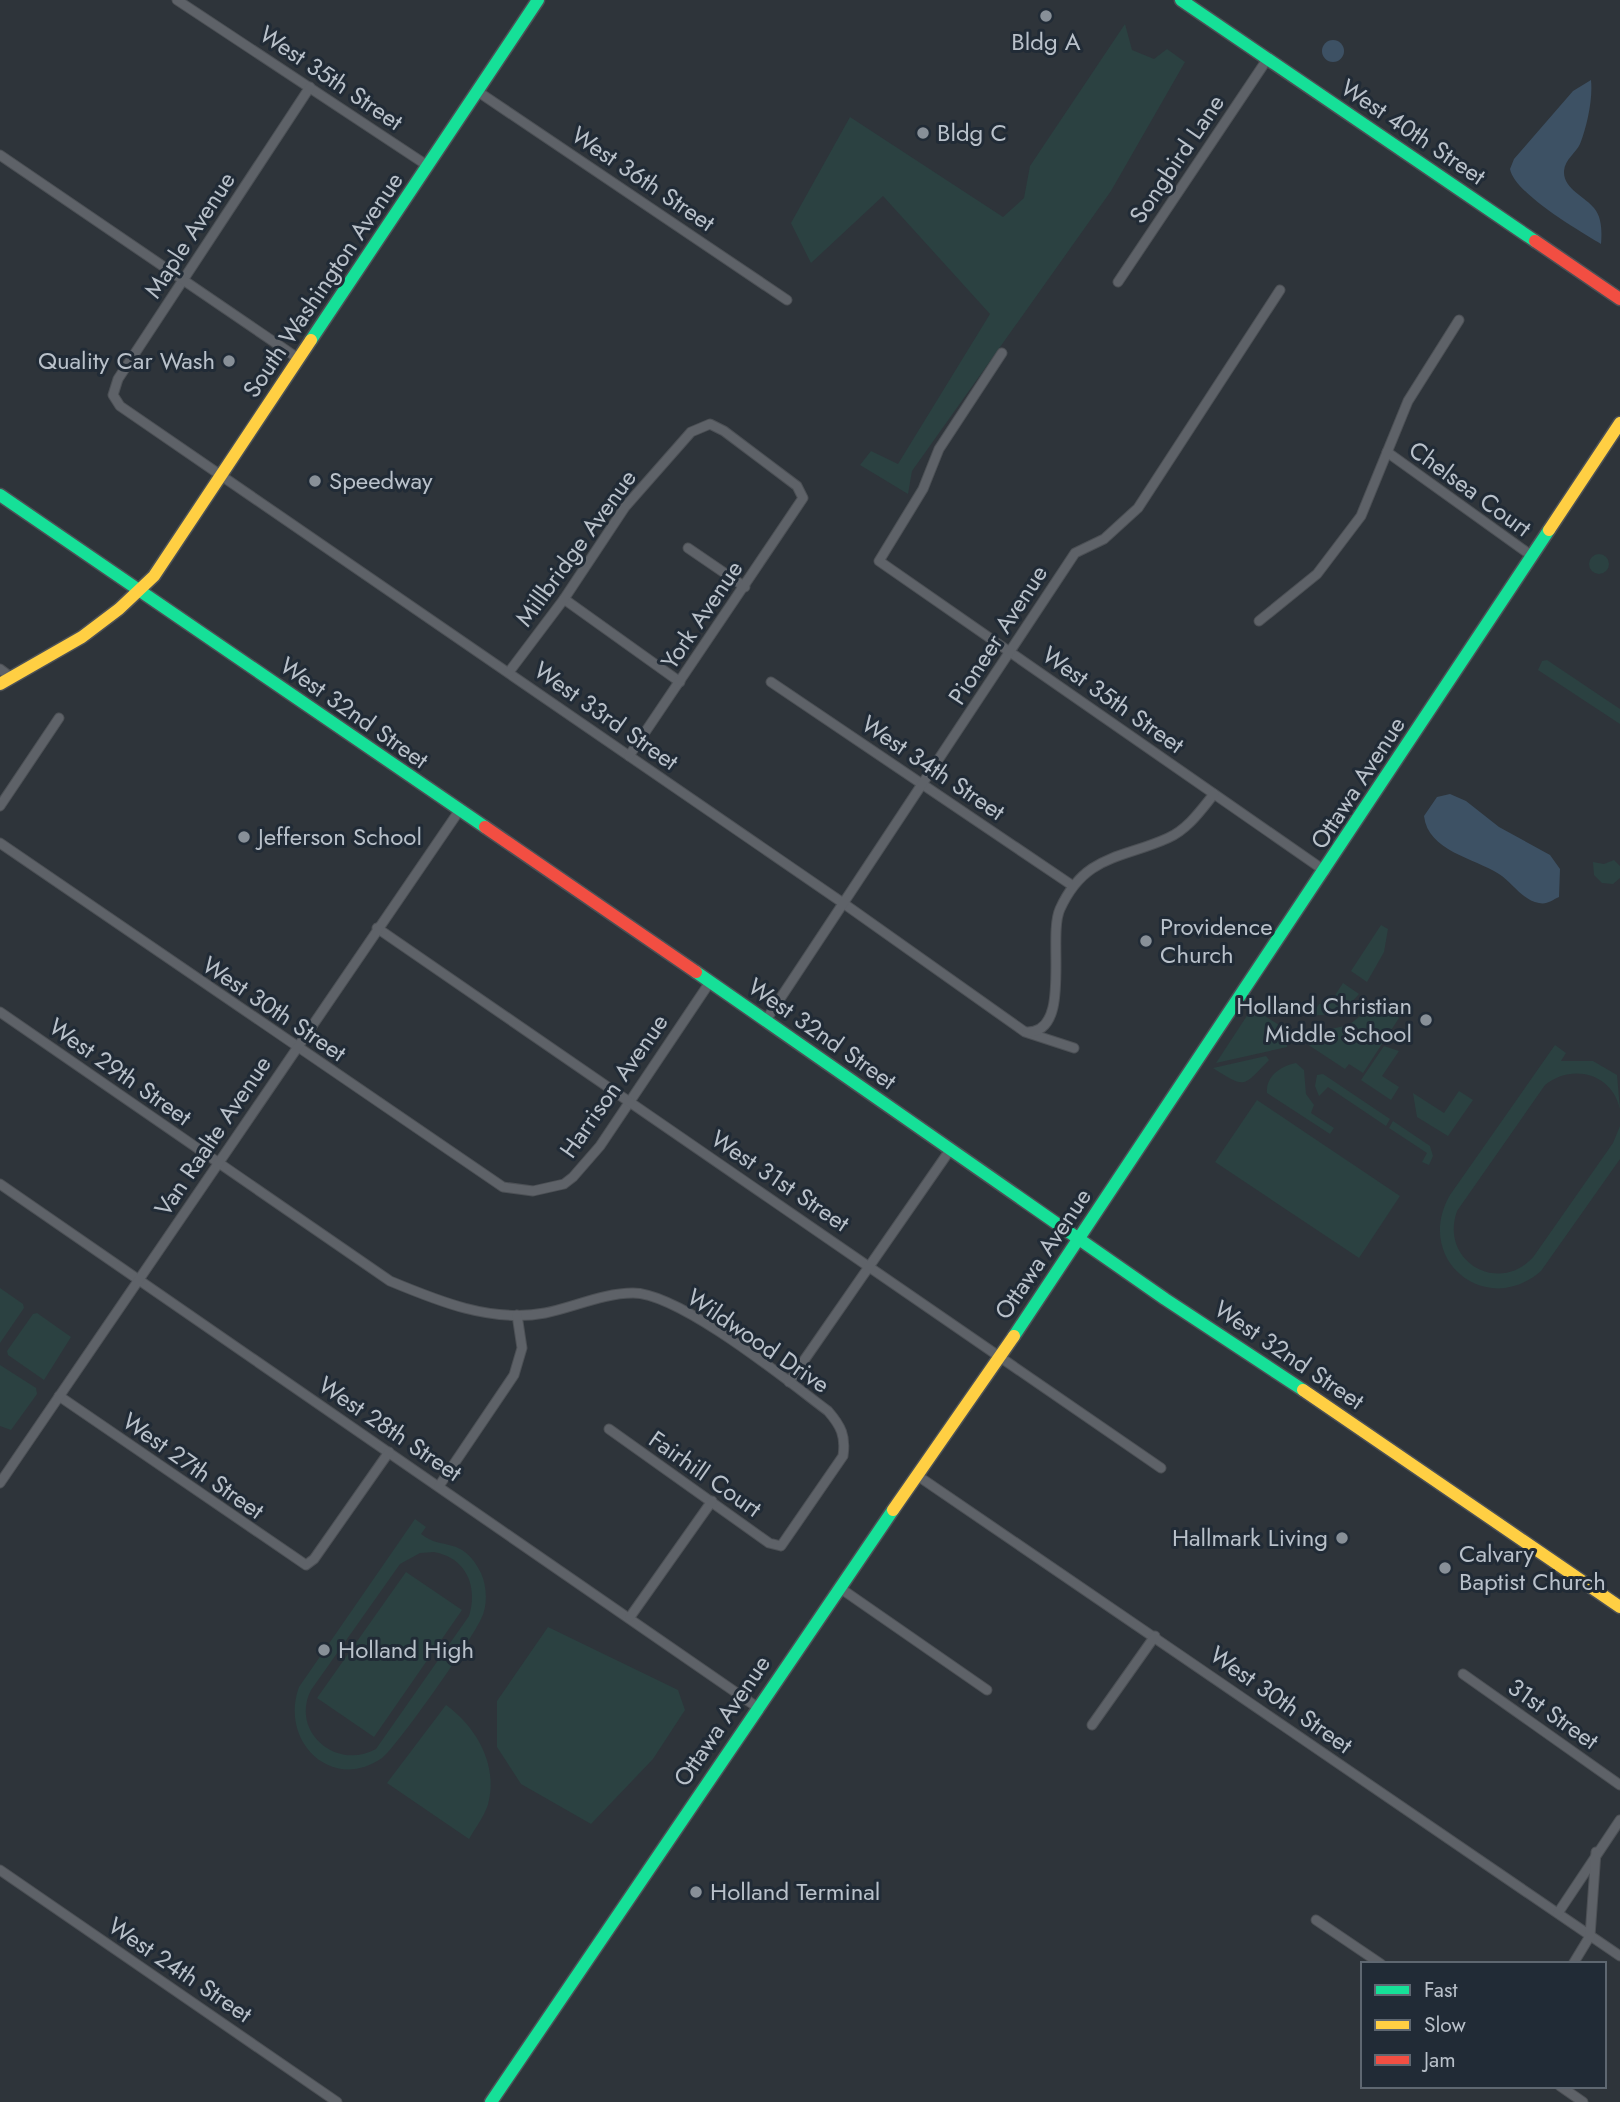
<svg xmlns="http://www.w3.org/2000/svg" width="1620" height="2102" viewBox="0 0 1620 2102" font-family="Jost,sans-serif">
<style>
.green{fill:#2b4141;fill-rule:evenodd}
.water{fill:#3d5164}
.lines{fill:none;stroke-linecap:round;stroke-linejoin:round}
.street-casing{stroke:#4c5055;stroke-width:11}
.fast-casing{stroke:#4c5055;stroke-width:15}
.slow-casing{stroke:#4c5055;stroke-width:15}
.jam-casing{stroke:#4c5055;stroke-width:15}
.street{stroke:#5e6268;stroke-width:9}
.fast{stroke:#16e098;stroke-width:12}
.slow{stroke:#ffcf43;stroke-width:12}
.jam{stroke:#f24e42;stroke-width:12}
.poi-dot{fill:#889098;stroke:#212b36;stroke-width:2.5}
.labels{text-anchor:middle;stroke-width:6;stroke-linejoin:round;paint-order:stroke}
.poi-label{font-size:24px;fill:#b9c1ca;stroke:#212b36;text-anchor:start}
.street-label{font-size:24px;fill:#b9c1ca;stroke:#212b36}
</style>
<rect width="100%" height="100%" fill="#2e343a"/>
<g class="green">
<path d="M1125 24 1132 50 1154 59 1167 49 1185 62 1111 191 912 471 908 494 860 465 871 451 898 464 990 314 883 196 811 263 791 223 850 117 1003 217 1024 198 1030 166Z"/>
<circle cx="1599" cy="564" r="10"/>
<path d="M1547 660 1620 709V724L1538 670 1542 661Z"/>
<path d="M1614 860 1620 866V878L1613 884 1602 883 1594 875 1593 862 1604 864Z"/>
<path d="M1381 925 1388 929 1384 952 1367 982 1351 971Z"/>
<path d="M1343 983 1359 994C1348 1008 1329 1017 1312 1015L1319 1004 1330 1003Z"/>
<path d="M1375 1004 1385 1005 1399 1018 1363 1073 1349 1064 1345 1069 1307 1044 1308 1034 1349 1025Z"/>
<path d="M1252 1008 1287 1030V1047L1216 1063Z"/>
<path d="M1555 1045 1566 1053 1561 1061H1593L1617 1075 1620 1109C1612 1073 1572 1063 1545 1085L1457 1211C1439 1262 1500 1296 1534 1256L1613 1143 1620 1126V1159L1541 1271C1486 1319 1413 1259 1450 1195Z"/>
<path d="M1384 1046 1399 1051 1382 1076 1399 1087 1391 1100 1361 1080Z"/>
<path d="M1266 1056 1269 1060C1243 1086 1247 1090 1213 1068Z"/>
<path d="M1296 1063 1304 1070 1306 1094 1314 1105 1311 1113 1334 1128 1330 1134 1267 1093C1265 1075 1284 1065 1296 1063Z"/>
<path d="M1323 1074 1390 1119 1386 1126 1328 1087 1319 1096 1315 1086 1317 1075Z"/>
<path d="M1459 1091 1473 1100 1448 1136 1417 1117 1413 1093 1444 1113Z"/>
<path d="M1257 1100 1400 1196 1359 1258 1215 1162Z"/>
<path d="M1393 1121 1430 1146 1433 1156 1429 1165 1422 1162 1427 1153 1389 1128Z"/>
<path d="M0 1288 23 1304 24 1308 0 1343Z"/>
<path d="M37 1313 71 1337 44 1380 8 1355 7 1351 33 1314Z"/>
<path d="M0 1365 36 1388 37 1394 11 1430 0 1426Z"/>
<path d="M415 1519 426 1527 421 1534C442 1551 462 1535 481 1573 487 1586 488 1606 481 1619 473 1638 396 1748 382 1758 332 1793 279 1741 299 1687ZM434 1552C467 1558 478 1587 469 1616L376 1749C336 1771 290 1731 311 1690L400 1564 420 1553Z"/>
<path d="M406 1572 462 1610 374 1737 317 1698Z"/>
<path d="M548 1627 678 1690 685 1710 653 1759 591 1824 521 1784 497 1747V1701Z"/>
<path d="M446 1705C475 1726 497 1762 489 1800 487 1813 475 1828 469 1839L387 1783Z"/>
</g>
<g class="water">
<circle cx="1333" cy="51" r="11"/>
<path d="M1591 80C1593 99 1587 126 1580 144 1576 153 1565 159 1564 171 1563 189 1586 197 1594 208 1602 217 1602 233 1601 244 1581 232 1514 193 1510 169L1514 159 1573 91Z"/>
<path d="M1450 794 1466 801 1499 827 1550 855 1560 869 1559 897C1552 900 1547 905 1539 903 1522 900 1513 883 1499 874 1474 858 1428 851 1424 816L1437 797Z"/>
</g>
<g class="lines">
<defs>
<g id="street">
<path d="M177 0 428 166"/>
<path d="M310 87 118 379 113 395 120 406 843 903 1025 1032 1074 1048"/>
<path d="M477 91 787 300"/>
<path d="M0 155 299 359"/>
<path d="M1118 282 1268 58"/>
<path d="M1002 353 939 449 923 489 879 561 1325 871"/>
<path d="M1387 452 1532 556"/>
<path d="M688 548 745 587"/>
<path d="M564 599 680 682"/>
<path d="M1259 621 1317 574 1361 516 1408 401 1459 320"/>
<path d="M0 669 12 678"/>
<path d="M509 672 564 599 625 507 691 432 710 424 724 431 797 486 803 498 629 756"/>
<path d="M771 682 1073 886"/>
<path d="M0 806 59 718"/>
<path d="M0 843 503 1187 533 1191 564 1184 573 1177 600 1146 710 982"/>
<path d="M377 928 1161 1468"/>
<path d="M0 1012 390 1281C438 1301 491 1323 545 1313 574 1307 604 1293 633 1293 680 1293 788 1381 828 1411 841 1426 846 1436 843 1456L781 1546 769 1543 609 1429"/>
<path d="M766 1020 1075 553 1104 539 1138 508 1280 290"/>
<path d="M1027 1032C1073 1033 1047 937 1060 909 1085 854 1122 859 1168 838 1188 829 1201 810 1214 794"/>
<path d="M0 1184 757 1707"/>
<path d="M789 1382 950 1150"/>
<path d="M59 1396 306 1565 314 1559 389 1452"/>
<path d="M918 1476 1620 1956"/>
<path d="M0 1483 459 811"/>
<path d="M439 1486 514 1375 522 1348 517 1315"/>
<path d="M840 1588 987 1690"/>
<path d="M630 1617 712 1501"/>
<path d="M1463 1674 1620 1785"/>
<path d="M1092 1725 1155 1636"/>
<path d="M0 1870 337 2102"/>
<path d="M1558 1913 1620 1820"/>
<path d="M1316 1920 1381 1964"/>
<path d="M1573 1964 1590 1936 1596 1852"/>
<path d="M1560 2086 1583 2102"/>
</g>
<g id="fast">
<path d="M1181 0 1535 241"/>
<path d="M311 340 538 0"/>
<path d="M0 495 485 827"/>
<path d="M696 972 1165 1299 1303 1390"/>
<path d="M1014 1336 1549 530"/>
<path d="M491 2102 893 1510"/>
</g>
<g id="slow">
<path d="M1549 530 1620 423"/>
<path d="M0 684 82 637 119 609 154 576 311 340"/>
<path d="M1303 1390 1620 1607"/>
<path d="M893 1510 1014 1336"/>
</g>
<g id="jam">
<path d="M1535 241 1620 299"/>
<path d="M485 827 696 972"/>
</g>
</defs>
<use href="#street" class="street-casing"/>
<use href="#fast" class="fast-casing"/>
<use href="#slow" class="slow-casing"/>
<use href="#jam" class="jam-casing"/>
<use href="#street" class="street"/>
<use href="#fast" class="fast"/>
<use href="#slow" class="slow"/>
<use href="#jam" class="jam"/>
</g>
<g class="poi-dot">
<circle cx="1046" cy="16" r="7"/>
<circle cx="923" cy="133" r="7"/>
<circle cx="229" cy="361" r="7"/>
<circle cx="315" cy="481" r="7"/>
<circle cx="244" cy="837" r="7"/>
<circle cx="1146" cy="941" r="7"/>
<circle cx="1426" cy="1020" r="7"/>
<circle cx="1342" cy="1538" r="7"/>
<circle cx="1445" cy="1568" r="7"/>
<circle cx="324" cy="1650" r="7"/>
<circle cx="696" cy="1892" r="7"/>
</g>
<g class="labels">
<g class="poi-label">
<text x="1046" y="50" text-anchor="middle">Bldg A</text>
<text x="937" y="141">Bldg C</text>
<text x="215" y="369" text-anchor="end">Quality Car Wash</text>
<text x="329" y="489">Speedway</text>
<text x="258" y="845">Jefferson School</text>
<text x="1160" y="935">Providence<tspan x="1160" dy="28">Church</tspan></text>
<text x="1412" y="1014" text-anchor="end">Holland Christian<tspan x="1412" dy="28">Middle School</tspan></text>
<text x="1328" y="1546" text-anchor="end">Hallmark Living</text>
<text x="1459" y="1562">Calvary<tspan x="1459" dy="28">Baptist Church</tspan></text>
<text x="338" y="1658">Holland High</text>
<text x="710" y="1900">Holland Terminal</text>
</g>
<g class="street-label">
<text transform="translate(331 78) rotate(34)" y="8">West 35th Street</text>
<text transform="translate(1413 132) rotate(34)" y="8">West 40th Street</text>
<text transform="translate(1177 159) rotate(-56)" y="8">Songbird Lane</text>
<text transform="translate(643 179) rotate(34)" y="8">West 36th Street</text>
<text transform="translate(190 235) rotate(-57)" y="8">Maple Avenue</text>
<text transform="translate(323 285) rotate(-56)" y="8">South Washington Avenue</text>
<text transform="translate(1470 489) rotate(36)" y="8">Chelsea Court</text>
<text transform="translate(576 548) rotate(-54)" y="8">Millbridge Avenue</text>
<text transform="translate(702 615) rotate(-56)" y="8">York Avenue</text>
<text transform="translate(998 635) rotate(-57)" y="8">Pioneer Avenue</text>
<text transform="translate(1113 700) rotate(35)" y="8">West 35th Street</text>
<text transform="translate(354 713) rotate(35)" y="8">West 32nd Street</text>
<text transform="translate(606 716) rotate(35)" y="8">West 33rd Street</text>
<text transform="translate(933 768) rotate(34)" y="8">West 34th Street</text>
<text transform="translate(1358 783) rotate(-57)" y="8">Ottawa Avenue</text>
<text transform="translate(274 1009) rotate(34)" y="8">West 30th Street</text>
<text transform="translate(822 1034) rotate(35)" y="8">West 32nd Street</text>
<text transform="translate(120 1072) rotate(35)" y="8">West 29th Street</text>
<text transform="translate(614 1086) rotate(-55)" y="8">Harrison Avenue</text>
<text transform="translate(213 1136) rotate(-56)" y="8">Van Raalte Avenue</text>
<text transform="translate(780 1181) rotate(34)" y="8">West 31st Street</text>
<text transform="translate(1043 1254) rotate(-56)" y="8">Ottawa Avenue</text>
<text transform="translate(758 1341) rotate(34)" y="8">Wildwood Drive</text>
<text transform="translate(1289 1355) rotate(34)" y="8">West 32nd Street</text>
<text transform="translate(390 1429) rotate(34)" y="8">West 28th Street</text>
<text transform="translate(193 1466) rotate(35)" y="8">West 27th Street</text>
<text transform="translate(705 1474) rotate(35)" y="8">Fairhill Court</text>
<text transform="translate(1281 1700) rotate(35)" y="8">West 30th Street</text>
<text transform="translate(1553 1714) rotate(35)" y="8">31st Street</text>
<text transform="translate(722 1721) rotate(-56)" y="8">Ottawa Avenue</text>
<text transform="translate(180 1970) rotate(34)" y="8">West 24th Street</text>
</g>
</g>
<rect x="1361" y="1962" width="245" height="126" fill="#212b36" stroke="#5e6771" stroke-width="2"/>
<rect x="1375" y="1985" width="35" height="10" fill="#16e098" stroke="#5e6771" stroke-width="2"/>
<text x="1424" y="1997" font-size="21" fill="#b9c1ca">Fast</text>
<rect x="1375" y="2020" width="35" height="10" fill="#ffcf43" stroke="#5e6771" stroke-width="2"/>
<text x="1424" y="2032" font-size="21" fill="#b9c1ca">Slow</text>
<rect x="1375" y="2055" width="35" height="10" fill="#f24e42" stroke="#5e6771" stroke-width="2"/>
<text x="1424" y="2067" font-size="21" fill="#b9c1ca">Jam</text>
</svg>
